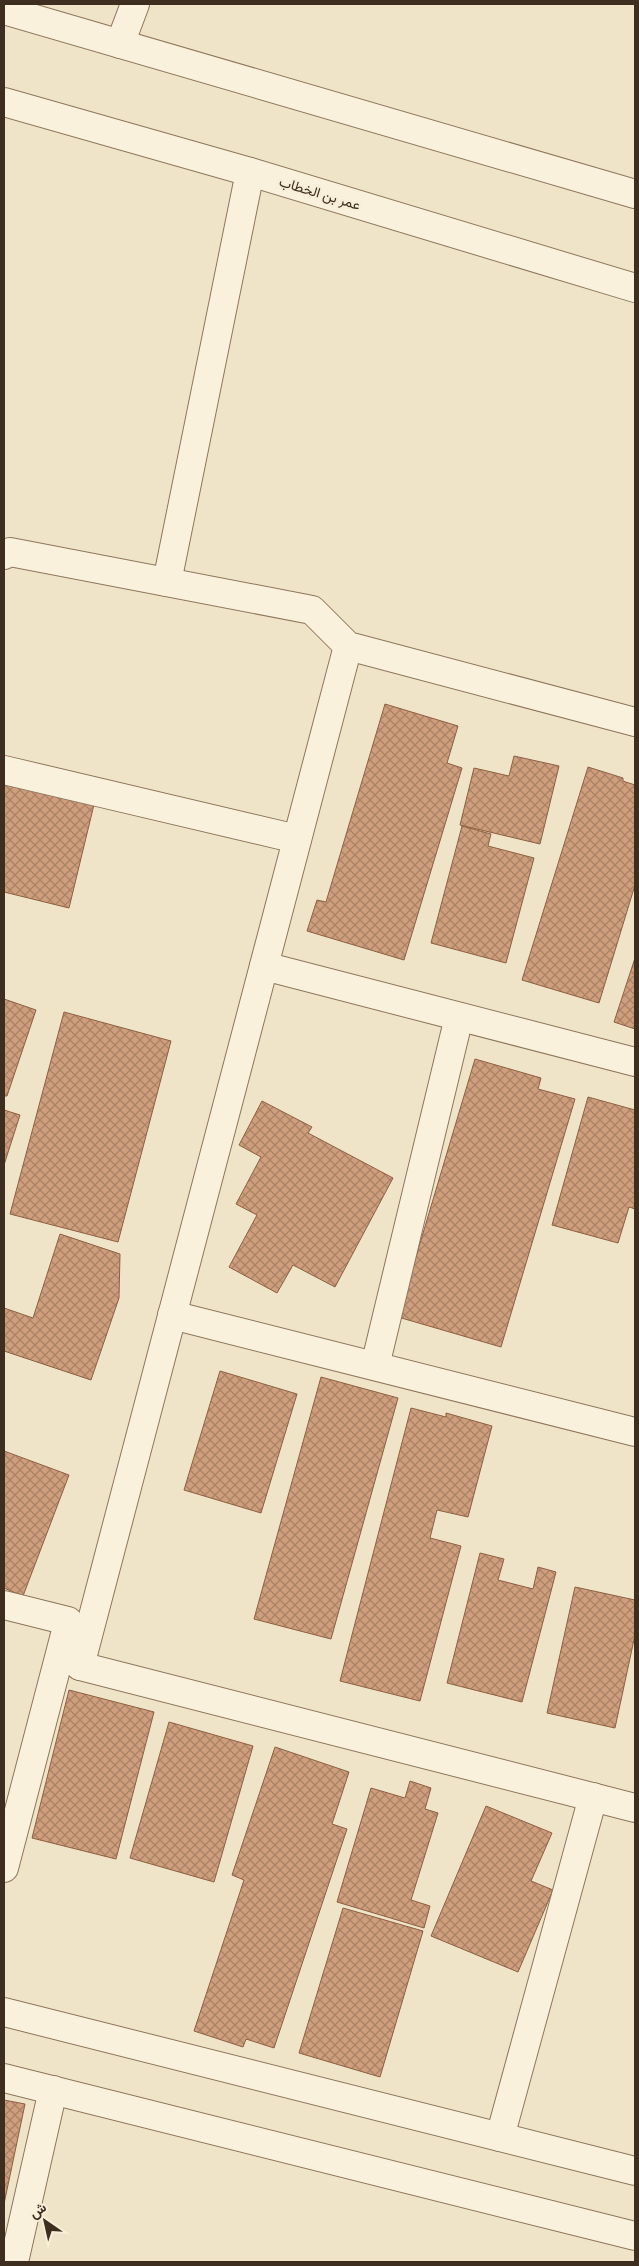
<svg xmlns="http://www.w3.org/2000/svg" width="639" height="2266" viewBox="0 0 639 2266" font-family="'Times New Roman',Vazirmatn,serif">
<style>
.building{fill:url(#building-cross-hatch);stroke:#8d5f41}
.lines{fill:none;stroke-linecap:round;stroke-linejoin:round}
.minor-casing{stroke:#8d765c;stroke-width:30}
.tertiary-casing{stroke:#8d765c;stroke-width:30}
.minor{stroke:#faf1dc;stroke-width:28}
.tertiary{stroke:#faf1dc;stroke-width:28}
.labels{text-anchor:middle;stroke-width:4.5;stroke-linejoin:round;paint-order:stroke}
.street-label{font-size:14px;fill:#3d2e20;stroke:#f7eed8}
</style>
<defs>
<pattern id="building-cross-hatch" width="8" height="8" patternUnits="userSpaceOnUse" patternTransform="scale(1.25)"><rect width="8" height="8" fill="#cf9f7d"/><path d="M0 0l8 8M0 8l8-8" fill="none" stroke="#a98266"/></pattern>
</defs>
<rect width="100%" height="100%" fill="#f0e4c8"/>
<g class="building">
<path d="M385 704 458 726 447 763 462 768 404 960 307 931 317 900 326 902Z"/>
<path d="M514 756 559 766 540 844 460 825 474 768 509 776Z"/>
<path d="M4 765 98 788 69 908 4 892Z"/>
<path d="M588 767 623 778V781L635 785V885L599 1003 522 980Z"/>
<path d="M462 826 491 834 488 846 534 858 506 963 431 943Z"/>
<path d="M635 958V1029L614 1022Z"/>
<path d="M4 999 36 1010 7 1096H4Z"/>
<path d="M64 1012 171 1041 118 1242 10 1214Z"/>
<path d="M475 1059 541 1078 538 1089 575 1099 501 1347 398 1317Z"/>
<path d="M588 1097 635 1110V1209L629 1207 618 1243 552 1225Z"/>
<path d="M262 1101 312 1127 308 1133 393 1178 335 1287 293 1265 277 1293 229 1267 257 1215 236 1204 261 1157 239 1145Z"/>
<path d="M4 1110 20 1115 4 1165Z"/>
<path d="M60 1234 120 1254 119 1298 91 1380 4 1351V1308L33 1318Z"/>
<path d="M220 1371 297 1394 261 1513 184 1490Z"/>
<path d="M321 1377 398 1398 331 1639 254 1619Z"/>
<path d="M411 1408 446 1417V1413L492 1426 468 1517 437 1510 430 1538 461 1546 420 1701 340 1681Z"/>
<path d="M4 1451 69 1475 23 1596 4 1588Z"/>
<path d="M480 1553 504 1559 498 1580 533 1589 538 1567 556 1572 522 1702 447 1683Z"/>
<path d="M575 1587 635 1600V1635L615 1728 547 1713Z"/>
<path d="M69 1690 154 1712 116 1859 32 1838Z"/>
<path d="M169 1722 253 1746 214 1882 130 1858Z"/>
<path d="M275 1747 349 1772 332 1824 347 1829 274 2048 246 2039 243 2047 194 2031 244 1880 232 1875Z"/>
<path d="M410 1781 431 1788 425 1809 438 1813 411 1900 430 1906 424 1928 337 1902 371 1788 405 1798Z"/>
<path d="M486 1806 552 1833 531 1881 553 1890 518 1972 431 1936Z"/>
<path d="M343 1908 423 1931 380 2077 299 2053Z"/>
<path d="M4 2100 25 2104 4 2204Z"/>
</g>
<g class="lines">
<defs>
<g id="minor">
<path d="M120 44 135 4"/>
<path d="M4 555 10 552 312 610 348 646 635 722"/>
<path d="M167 582 250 172"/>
<path d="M4 770 297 839"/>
<path d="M264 966 635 1062"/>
<path d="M172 1315 635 1432"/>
<path d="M375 1366 459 1017"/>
<path d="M4 1605 68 1621 80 1666 635 1808"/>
<path d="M80 1666 348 646"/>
<path d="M4 1868 68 1623"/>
<path d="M4 2012 635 2171"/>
<path d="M4 2078 635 2236"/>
<path d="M500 2137 593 1797"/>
<path d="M14 2262 53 2090"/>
</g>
<g id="tertiary">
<path d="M4 10 635 194"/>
<path d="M4 102 250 172 635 288"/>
</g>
</defs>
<use href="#minor" class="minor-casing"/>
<use href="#tertiary" class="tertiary-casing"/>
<use href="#minor" class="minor"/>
<use href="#tertiary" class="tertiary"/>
</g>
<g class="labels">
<g class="street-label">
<text transform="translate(320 193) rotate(17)" y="5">عمر بن الخطاب</text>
</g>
</g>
<rect width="639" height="2266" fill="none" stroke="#3d2e20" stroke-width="10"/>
<g transform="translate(45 2221) rotate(326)" stroke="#f7eed8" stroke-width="4" paint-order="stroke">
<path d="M0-4L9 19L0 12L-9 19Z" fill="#3d2e20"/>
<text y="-8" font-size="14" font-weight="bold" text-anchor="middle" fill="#3d2e20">ش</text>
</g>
</svg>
